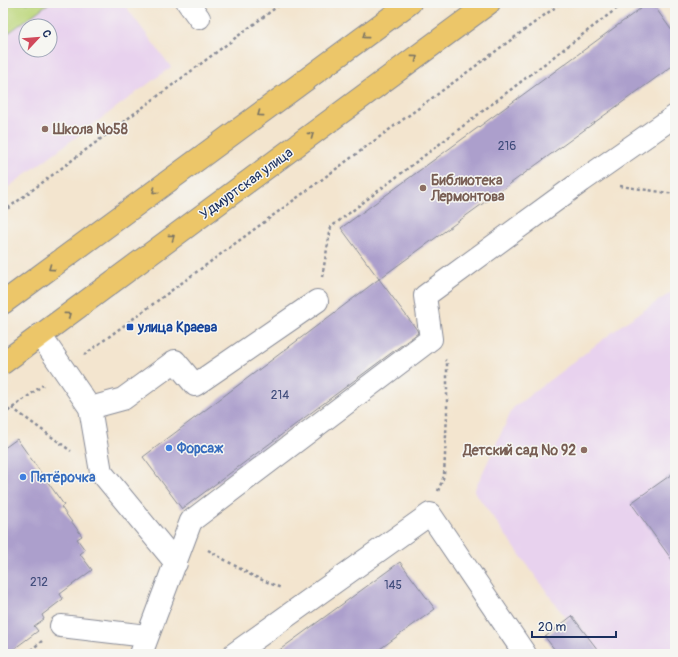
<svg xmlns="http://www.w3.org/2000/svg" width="678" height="657" viewBox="0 0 678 657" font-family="Pangolin,sans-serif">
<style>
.built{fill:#e8d2ee;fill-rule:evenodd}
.green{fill:#bdd77d;stroke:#6c836e}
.building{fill:#ac9fcc}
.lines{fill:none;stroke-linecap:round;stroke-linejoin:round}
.minor-casing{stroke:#878a96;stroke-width:24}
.major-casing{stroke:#878a96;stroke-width:24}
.path{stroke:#878a96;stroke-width:2.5;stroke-dasharray:3 3;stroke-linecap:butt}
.minor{stroke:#fff;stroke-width:22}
.major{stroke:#ecc669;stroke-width:22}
.oneway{stroke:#797363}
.education-dot{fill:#8d6e63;stroke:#f6f6f2;stroke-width:1.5}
.transit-dot{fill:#1a4fb4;stroke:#f6f6f2;stroke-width:1.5}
.shop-dot{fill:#3f7fe0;stroke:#f6f6f2;stroke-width:1.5}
.labels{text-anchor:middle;stroke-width:3;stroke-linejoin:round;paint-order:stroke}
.number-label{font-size:12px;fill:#3f4b7a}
.education-label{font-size:14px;font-weight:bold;fill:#785e54;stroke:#f6f6f2;text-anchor:start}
.street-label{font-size:14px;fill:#1b2f5e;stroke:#f6f6f2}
.transit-label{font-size:14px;font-weight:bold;fill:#164399;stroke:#f6f6f2;text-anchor:start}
.shop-label{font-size:14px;font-weight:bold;fill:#366cbe;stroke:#f6f6f2;text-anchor:start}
</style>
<rect width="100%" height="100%" fill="#f6f6f2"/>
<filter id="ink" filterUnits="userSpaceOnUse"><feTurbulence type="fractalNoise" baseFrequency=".025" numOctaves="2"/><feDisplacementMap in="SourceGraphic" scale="8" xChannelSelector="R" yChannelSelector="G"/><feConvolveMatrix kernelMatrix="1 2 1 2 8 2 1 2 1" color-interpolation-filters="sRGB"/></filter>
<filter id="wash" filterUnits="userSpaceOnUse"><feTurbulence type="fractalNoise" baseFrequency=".012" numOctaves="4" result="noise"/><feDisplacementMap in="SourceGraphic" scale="16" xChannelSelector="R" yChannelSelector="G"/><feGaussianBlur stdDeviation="0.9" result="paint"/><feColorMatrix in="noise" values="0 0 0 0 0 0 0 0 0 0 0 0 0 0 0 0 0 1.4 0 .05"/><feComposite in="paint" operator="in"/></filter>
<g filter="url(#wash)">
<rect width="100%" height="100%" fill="#f3e5cf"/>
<g class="built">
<path d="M3 3H123L171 67 3 191ZM26 26H50V50H26Z"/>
<path d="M675 290V654H596L599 651 573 616 567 620 474 491 513 408 626 322Z"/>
</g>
<path class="green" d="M3 3H49L3 37Z"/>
<g id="blocks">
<g class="building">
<path d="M648 3H652L675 35V64L379 279 341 228Z"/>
<path d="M379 279 417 330 418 333 182 509 143 457Z"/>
<path d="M17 439 64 505 61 507 82 536 77 539 85 550 80 554 92 570 60 594 63 599 42 615 44 619 34 626 38 631 7 654H3V449Z"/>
<path d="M675 472V564L631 503Z"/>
<path d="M400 562 435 609 373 654H274Z"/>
<path d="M572 616 601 654H558L545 637Z"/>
</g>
</g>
</g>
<g filter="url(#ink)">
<use href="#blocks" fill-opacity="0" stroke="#878a96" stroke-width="1"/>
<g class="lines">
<defs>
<g id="minor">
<path d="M188 3 199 18"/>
<path d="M40 335 90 408 101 472 176 563"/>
<path d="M90 408 123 399 175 361 195 385 317 301"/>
<path d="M61 626 147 636"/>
<path d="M141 654 191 521 431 339 425 296 582 181 675 116"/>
<path d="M234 654 430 514 525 654"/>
</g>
<g id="major">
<path d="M3 303 410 3"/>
<path d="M3 363 489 3"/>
</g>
</defs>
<use href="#minor" class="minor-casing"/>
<use href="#major" class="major-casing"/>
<g class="path">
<path d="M620 186 675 194"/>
<path d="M3 212 282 3"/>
<path d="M322 277 331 227 624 3"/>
<path d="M84 355 561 3"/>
<path d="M12 408 71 451"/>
<path d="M3 415 43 385"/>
<path d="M438 491 444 476 447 414V362L445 360"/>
<path d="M208 550 251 575 281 588"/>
<path d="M26 654 42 641"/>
</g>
<use href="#minor" class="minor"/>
<use href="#major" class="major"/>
</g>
<defs><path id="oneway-chevron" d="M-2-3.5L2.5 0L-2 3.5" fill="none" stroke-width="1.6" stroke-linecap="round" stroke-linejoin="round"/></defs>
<g class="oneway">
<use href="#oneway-chevron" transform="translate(365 36) rotate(144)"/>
<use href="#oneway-chevron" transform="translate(415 58) rotate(-36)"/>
<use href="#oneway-chevron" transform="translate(260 114) rotate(144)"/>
<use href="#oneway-chevron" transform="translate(311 135) rotate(-36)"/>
<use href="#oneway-chevron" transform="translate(155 191) rotate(144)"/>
<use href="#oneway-chevron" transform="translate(172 237) rotate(-36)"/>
<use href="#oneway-chevron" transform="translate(51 268) rotate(144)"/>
<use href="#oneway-chevron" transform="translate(68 315) rotate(-37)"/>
</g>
</g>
<g class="education-dot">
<circle cx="45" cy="129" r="4"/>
<circle cx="423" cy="188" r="4"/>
<circle cx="584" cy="450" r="4"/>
</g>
<rect class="transit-dot" x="126" y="323" width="8" height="8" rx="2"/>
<g class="shop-dot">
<circle cx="169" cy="448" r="4"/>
<circle cx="23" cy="477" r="4"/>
</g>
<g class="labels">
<g class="number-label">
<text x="507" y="150">216</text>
<text x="280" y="399">214</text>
<text x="39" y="586">212</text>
<text x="393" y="589">145</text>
</g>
<g class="education-label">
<text x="53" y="134">Школа №58</text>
<text x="431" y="185">Библиотека<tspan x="431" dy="16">Лермонтова</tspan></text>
<text x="576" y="455" text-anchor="end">Детский сад № 92</text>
</g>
<g class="street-label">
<text transform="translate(246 183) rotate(-36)" y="5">Удмуртская улица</text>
</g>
<g class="transit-label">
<text x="138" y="332">улица Краева</text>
</g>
<g class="shop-label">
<text x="177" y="453">Форсаж</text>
<text x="31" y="482">Пятёрочка</text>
</g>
</g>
<rect width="678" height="657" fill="none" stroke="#f6f6f2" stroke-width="16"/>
<g transform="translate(38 38) rotate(64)"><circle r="19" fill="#f6f6f2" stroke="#9ea6b7"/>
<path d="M0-3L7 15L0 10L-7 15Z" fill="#d1495b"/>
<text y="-6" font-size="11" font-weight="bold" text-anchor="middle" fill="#1b2f5e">С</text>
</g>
<path d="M532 631v6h84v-6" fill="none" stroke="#1b2f5e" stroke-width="2"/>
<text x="538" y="631" font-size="12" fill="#1b2f5e" stroke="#f6f6f2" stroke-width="3" paint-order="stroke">20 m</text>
</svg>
